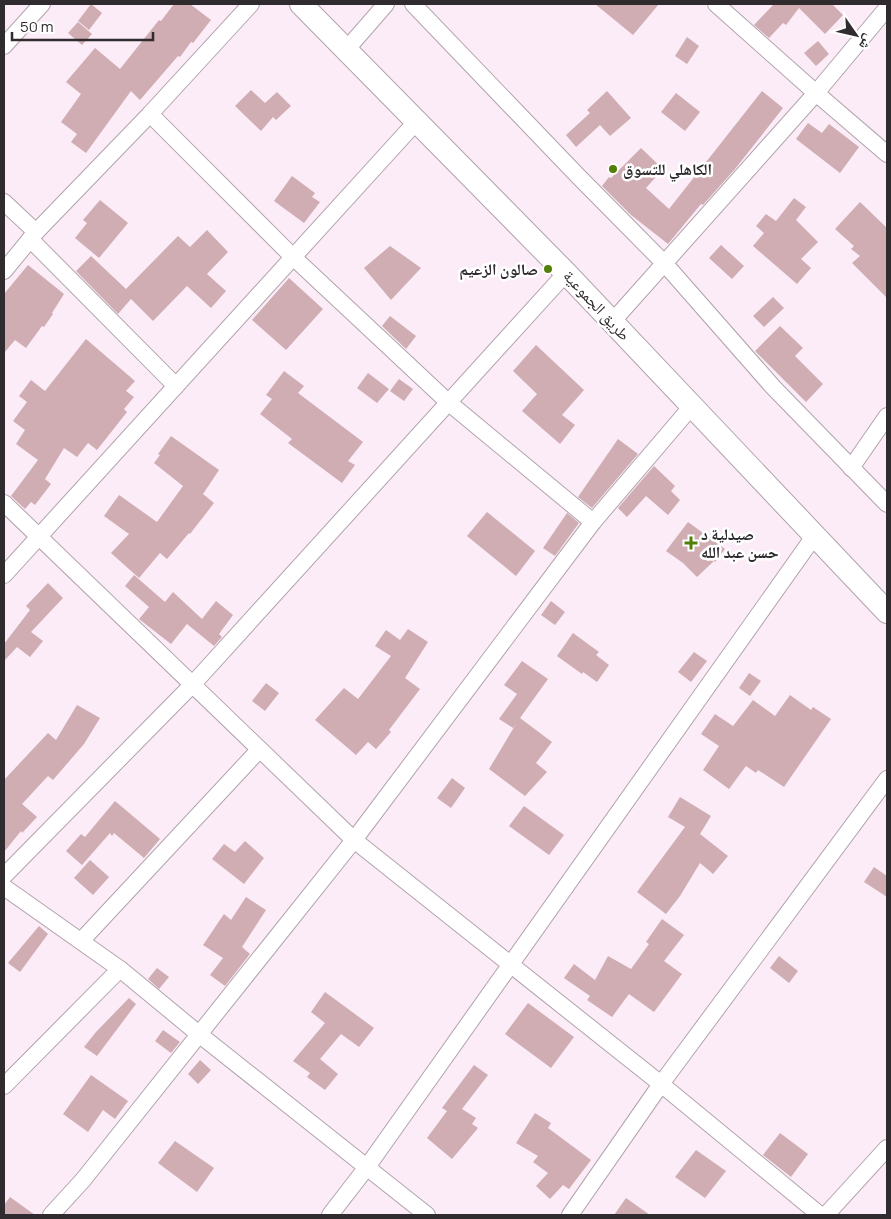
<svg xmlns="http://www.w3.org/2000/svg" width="891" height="1219" viewBox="0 0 891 1219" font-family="Manrope,'Noto Naskh Arabic',sans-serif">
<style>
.building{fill:#d0adb3}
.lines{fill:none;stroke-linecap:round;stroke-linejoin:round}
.street-casing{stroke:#b1a3ad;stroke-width:18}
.secondary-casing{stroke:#b1a3ad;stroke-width:24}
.street{stroke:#fff;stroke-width:16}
.secondary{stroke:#fff;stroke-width:22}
.poi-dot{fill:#517f07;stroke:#fff;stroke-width:2}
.labels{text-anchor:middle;stroke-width:5;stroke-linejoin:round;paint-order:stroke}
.poi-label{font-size:16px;font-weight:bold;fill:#302b2f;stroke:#fff;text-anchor:start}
.street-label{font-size:16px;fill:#302b2f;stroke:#fff}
</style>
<rect width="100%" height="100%" fill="#fbecf7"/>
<g class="building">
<path d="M91 4 102 13 89 30 78 21Z"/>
<path d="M174 4H190L211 20 193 43 191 42 180 57 178 56 140 100 131 91 86 153 71 142 77 134 61 122 81 94 66 82 95 48 120 69 159 20 161 21Z"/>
<path d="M595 4H659L633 35Z"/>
<path d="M774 4H832L843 15 825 34 799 8 786 25 783 23 769 38 754 25Z"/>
<path d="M78 22 92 34 82 45 68 33Z"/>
<path d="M687 37 699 46 687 64 675 56Z"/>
<path d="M818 41 829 54 816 66 804 53Z"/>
<path d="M251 90 265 103 277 92 291 106 276 120 273 117 261 131 235 106Z"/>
<path d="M607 91 631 118 610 136 600 125 576 147 566 135 590 113 587 110Z"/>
<path d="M762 91 783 108 735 169 703 205 701 204 668 244 631 215 602 186 609 177 611 178 641 148 663 169 646 188 669 209Z"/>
<path d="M676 93 700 112 685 131 661 112Z"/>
<path d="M808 123 822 133 829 124 859 147 840 173 796 139Z"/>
<path d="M292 176 315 193 312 197 320 202 304 223 274 201Z"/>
<path d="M794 198 806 207 796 220 818 242 801 259 811 268 797 284 753 246 764 233 756 226 766 214 776 221Z"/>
<path d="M100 200 128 223 99 258 75 238 87 223 83 220Z"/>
<path d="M860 202 887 228V298L852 263 860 256 851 249 854 246 835 229Z"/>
<path d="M207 230 228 252 207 274 226 291 211 308 187 286 153 321 131 299 118 314 76 271 91 256 126 289 178 236 190 247Z"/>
<path d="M721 245 744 266 732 279 709 258Z"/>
<path d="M390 246 421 268 391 300 364 268Z"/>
<path d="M28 265 64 294 52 313 53 314 44 327 42 326 26 348 15 340 4 353V294Z"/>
<path d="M289 278 323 309 286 350 252 320Z"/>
<path d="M773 297 784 308 764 327 753 316Z"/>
<path d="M390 316 416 336 406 349 382 326Z"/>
<path d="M780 326 803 348 795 356 823 384 806 402 755 351Z"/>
<path d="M86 339 135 381 126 391 134 397 124 409 127 412 97 450 88 443 77 457 64 448 45 479 51 484 35 505 31 502 25 509 11 496 38 460 16 444 25 430 13 421 27 402 19 396 31 380 45 391Z"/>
<path d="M536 345 584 390 562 415 575 425 560 444 522 411 537 394 513 371Z"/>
<path d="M284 371 304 386 298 393 363 442 348 461 355 465 342 483 288 443 292 439 260 414 272 399 266 395Z"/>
<path d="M368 373 389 389 377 403 357 388Z"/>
<path d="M399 379 413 389 404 401 390 391Z"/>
<path d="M171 436 219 470 203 494 214 503 190 534 189 533 167 559 160 553 139 578 111 553 129 534 104 516 119 495 157 522 183 486 154 463 160 455 158 454Z"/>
<path d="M618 439 638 454 592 508 578 497Z"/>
<path d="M654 466 675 486 671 491 680 500 668 515 646 496 627 517 618 508Z"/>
<path d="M487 512 535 551 516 576 467 536Z"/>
<path d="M567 513 579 523 555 556 543 548Z"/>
<path d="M688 522 725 549 715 562 714 561 697 577 683 563 666 551Z"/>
<path d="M134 575 165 602 173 592 202 619 216 601 233 615 219 634 222 637 214 646 187 624 171 644 139 619 149 607 125 586Z"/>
<path d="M48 583 63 598 31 632 43 641 30 657 17 647 5 660 4 644 30 610 26 606Z"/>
<path d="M551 601 565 612 555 625 541 615Z"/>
<path d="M408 629 428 642 405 678 420 689 389 730 391 732 376 749 368 742 356 755 315 720 344 688 358 699 391 656 375 646 386 630 400 640Z"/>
<path d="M573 633 599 652 596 655 609 665 597 682 583 672 582 674 557 656Z"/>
<path d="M694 652 707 661 691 682 678 672Z"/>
<path d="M522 661 548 679 520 718 552 742 536 763 547 772 525 796 489 769 516 724 513 728 499 719 517 694 504 685Z"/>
<path d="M749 673 761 681 750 696 739 688Z"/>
<path d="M266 683 279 693 265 711 252 701Z"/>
<path d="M790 695 811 710 813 707 831 719 784 787 758 770 756 773 746 766 729 789 703 770 719 746 701 734 715 714 733 726 753 700 775 716Z"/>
<path d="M77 705 100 718 84 744 53 780 48 776 22 804 37 817 22 833 21 831 4 852V780L48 733 56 740Z"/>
<path d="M452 778 465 788 451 808 437 798Z"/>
<path d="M680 797 711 816 700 834 728 856 713 874 700 863 680 896 666 914 637 892 685 827 668 817Z"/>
<path d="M115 801 160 839 144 858 114 833 112 836 110 833 82 865 66 851 81 834 85 837Z"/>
<path d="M524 806 564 835 549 855 509 826Z"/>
<path d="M245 841 264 858 244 884 212 859 224 844 235 852Z"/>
<path d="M90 860 109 877 93 895 74 878Z"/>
<path d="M874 867 887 876V897L864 882Z"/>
<path d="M246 897 266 910 242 947 250 954 225 986 210 975 223 958 203 945 224 914 231 920Z"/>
<path d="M662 919 684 935 664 961 682 974 654 1012 629 994 612 1017 587 1000 590 996 564 978 574 964 595 980 608 956 631 969 649 944 646 942Z"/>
<path d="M39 926 48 934 20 972 8 963Z"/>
<path d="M779 956 798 971 789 983 770 968Z"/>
<path d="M157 968 169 977 159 989 148 979Z"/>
<path d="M325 992 374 1028 359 1047 341 1034 320 1059 338 1074 325 1090 307 1077 310 1073 293 1061 325 1023 311 1012Z"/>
<path d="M129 998 136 1004 97 1056 84 1047 96 1032Z"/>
<path d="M528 1003 574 1037 551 1068 505 1034Z"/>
<path d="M163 1030 180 1042 171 1053 155 1041Z"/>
<path d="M200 1060 211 1070 198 1084 188 1074Z"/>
<path d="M474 1065 488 1075 462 1109 476 1118 472 1124 478 1128 452 1159 427 1138 447 1111 442 1108Z"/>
<path d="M91 1075 128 1101 115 1119 103 1110 88 1132 63 1114Z"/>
<path d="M535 1113 551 1123 548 1128 591 1160 569 1189 563 1185 550 1199 536 1186 548 1173 533 1162 538 1156 516 1143Z"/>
<path d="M780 1133 808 1154 791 1177 763 1155Z"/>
<path d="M175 1141 214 1168 197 1192 158 1163Z"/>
<path d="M696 1150 726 1171 705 1198 675 1177Z"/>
<path d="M10 1197 35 1215H4V1205Z"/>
<path d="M626 1198 650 1215H614Z"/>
</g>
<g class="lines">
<defs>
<g id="street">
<path d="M413 4 577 175 665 264 773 387 887 504"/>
<path d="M716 4 816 93 887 154"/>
<path d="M4 46 42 4"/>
<path d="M346 50 386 4"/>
<path d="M150 114 293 257 448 402 593 522"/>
<path d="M4 202 36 232"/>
<path d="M30 239 176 386"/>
<path d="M4 271 36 232 150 114 251 4"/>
<path d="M612 322 816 93 887 8"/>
<path d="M851 468 887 416"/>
<path d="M4 503 354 840 661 1084 820 1215"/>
<path d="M4 575 416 122"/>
<path d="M4 876 192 685 566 273"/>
<path d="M4 887 120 969 200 1035 427 1215"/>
<path d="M81 941 259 750"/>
<path d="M4 1086 120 969"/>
<path d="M51 1215 83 1180 354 840 593 522 692 406"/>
<path d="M330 1215 367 1167 815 535"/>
<path d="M570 1215 661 1084 887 779"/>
<path d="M826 1215 887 1148"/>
</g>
<path id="secondary" d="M301 4 566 273 887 612"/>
</defs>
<use href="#street" class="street-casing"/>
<use href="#secondary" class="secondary-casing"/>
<use href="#street" class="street"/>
<use href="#secondary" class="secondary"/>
</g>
<g class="poi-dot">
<circle cx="613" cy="169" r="5"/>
<circle cx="548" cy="269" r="5"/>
<path d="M688.5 535.5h5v5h5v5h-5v5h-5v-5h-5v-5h5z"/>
</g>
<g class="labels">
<g class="poi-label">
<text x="623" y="175">الكاهلي للتسوق</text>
<text x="538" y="275" text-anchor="end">صالون الزعيم</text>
<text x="701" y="540">صيدلية د<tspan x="701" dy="18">حسن عبد الله</tspan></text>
</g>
<g class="street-label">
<text transform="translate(597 305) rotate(47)" y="6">طريق الجموعية</text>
</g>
</g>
<rect width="891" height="1219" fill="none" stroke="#302b2f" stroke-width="10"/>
<g transform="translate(856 35) rotate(124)" stroke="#ffffff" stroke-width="4" paint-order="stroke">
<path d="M0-4L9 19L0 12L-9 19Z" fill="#302b2f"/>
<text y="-8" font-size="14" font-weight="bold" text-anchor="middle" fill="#302b2f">ش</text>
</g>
<path d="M12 32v8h141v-8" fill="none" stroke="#302b2f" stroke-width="2.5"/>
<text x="20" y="32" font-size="15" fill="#302b2f" stroke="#ffffff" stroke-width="4" paint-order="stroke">50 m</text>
</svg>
